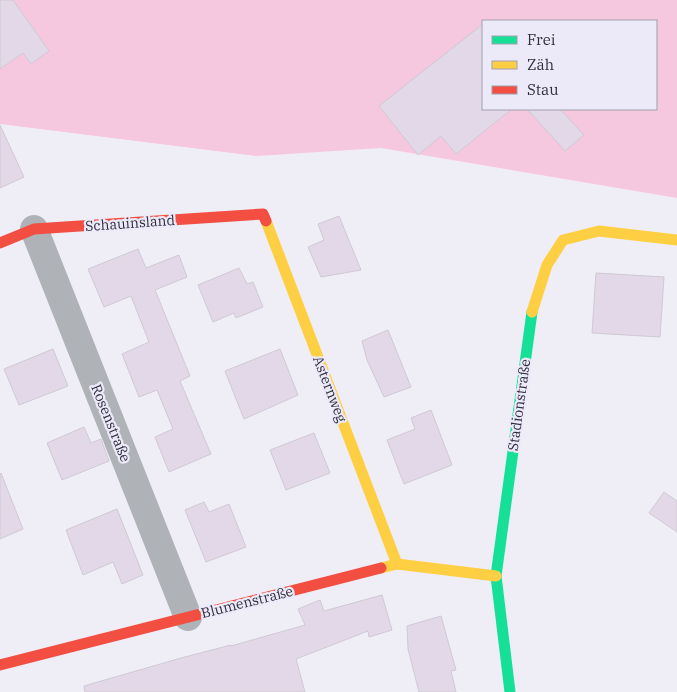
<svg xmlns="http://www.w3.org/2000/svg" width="677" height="692" viewBox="0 0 677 692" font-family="'IBM Plex Serif',serif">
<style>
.green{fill:#f6c8e0;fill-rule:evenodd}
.building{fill:#e3d8e8;stroke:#cfc9d3}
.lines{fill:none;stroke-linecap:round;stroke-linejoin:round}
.street{stroke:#afb2b7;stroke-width:28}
.fast{stroke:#16e098;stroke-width:11}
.slow{stroke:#ffcf43;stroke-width:11}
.jam{stroke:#f24e42;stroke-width:11}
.labels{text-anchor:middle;stroke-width:4.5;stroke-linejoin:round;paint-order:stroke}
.street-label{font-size:14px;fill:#312f3d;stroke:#eceaf9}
</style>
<rect width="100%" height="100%" fill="#efeef6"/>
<path class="green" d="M0 0H677V198L381 148 257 156 0 124ZM483 21H656V109H483Z"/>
<g class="building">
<path d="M0 0H13L49 51 31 64 23 53 0 69Z"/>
<path d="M483 24V109H512L456 154 441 136 418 155 379 106Z"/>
<path d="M527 109H560L584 135 565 151Z"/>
<path d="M0 125 24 177 0 188Z"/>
<path d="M339 216 361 270 321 277 308 247 324 240 318 224Z"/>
<path d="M138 249 146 268 179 255 187 277 155 290 190 376 180 381 211 454 169 472 155 437 173 429 157 390 139 397 122 354 149 342 131 296 104 307 88 269Z"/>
<path d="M239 268 247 284 253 282 263 307 236 318 234 313 213 322 198 285Z"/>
<path d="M596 273 664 277 660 337 592 333Z"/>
<path d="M388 330 411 387 384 397 367 360 362 341Z"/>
<path d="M53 349 68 386 19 405 4 369Z"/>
<path d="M280 349 298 395 244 419 225 371Z"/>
<path d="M431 410 452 465 404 484 387 440 415 429 411 418Z"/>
<path d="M84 427 91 443 101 439 109 461 62 480 47 443Z"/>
<path d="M314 433 330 473 286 490 270 450Z"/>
<path d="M1 473 23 529 0 539V474Z"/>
<path d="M664 492 677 501V532L649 513Z"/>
<path d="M204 502 209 512 229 504 246 547 206 562 185 510Z"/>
<path d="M117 509 143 575 122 584 113 562 83 575 66 530Z"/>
<path d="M382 595 392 630 369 637 368 631 296 659 305 692H85L84 686 181 658 231 645V646L305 625 298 609 320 600 324 611Z"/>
<path d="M441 616 456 670 451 671 456 692H419L408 649 407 626Z"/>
</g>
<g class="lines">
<path class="street" d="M34 229 188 617"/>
<path class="fast" d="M510 692 496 576 532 312"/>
<g class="slow">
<path d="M266 221 397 564"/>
<path d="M532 312 547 265 563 240 599 231 677 240"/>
<path d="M381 568 397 564 496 576"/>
</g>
<g class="jam">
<path d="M0 243 34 229 263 214 266 221"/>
<path d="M0 665 381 568"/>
</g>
</g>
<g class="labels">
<g class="street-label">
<text transform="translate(130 223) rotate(-4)" y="5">Schauinsland</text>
<text transform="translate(330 389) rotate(69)" y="5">Asternweg</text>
<text transform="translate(519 405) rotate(-82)" y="5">Stadionstraße</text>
<text transform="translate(111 423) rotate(68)" y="5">Rosenstraße</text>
<text transform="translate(247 602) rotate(-14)" y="5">Blumenstraße</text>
</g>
</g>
<rect x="482" y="20" width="175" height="90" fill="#eceaf9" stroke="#a19fae"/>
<rect x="492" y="36" width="25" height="8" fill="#16e098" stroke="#a19fae"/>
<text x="527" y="45" font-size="15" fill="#312f3d">Frei</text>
<rect x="492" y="61" width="25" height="8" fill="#ffcf43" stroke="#a19fae"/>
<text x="527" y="70" font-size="15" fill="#312f3d">Zäh</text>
<rect x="492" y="86" width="25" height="8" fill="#f24e42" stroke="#a19fae"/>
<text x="527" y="95" font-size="15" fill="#312f3d">Stau</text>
</svg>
